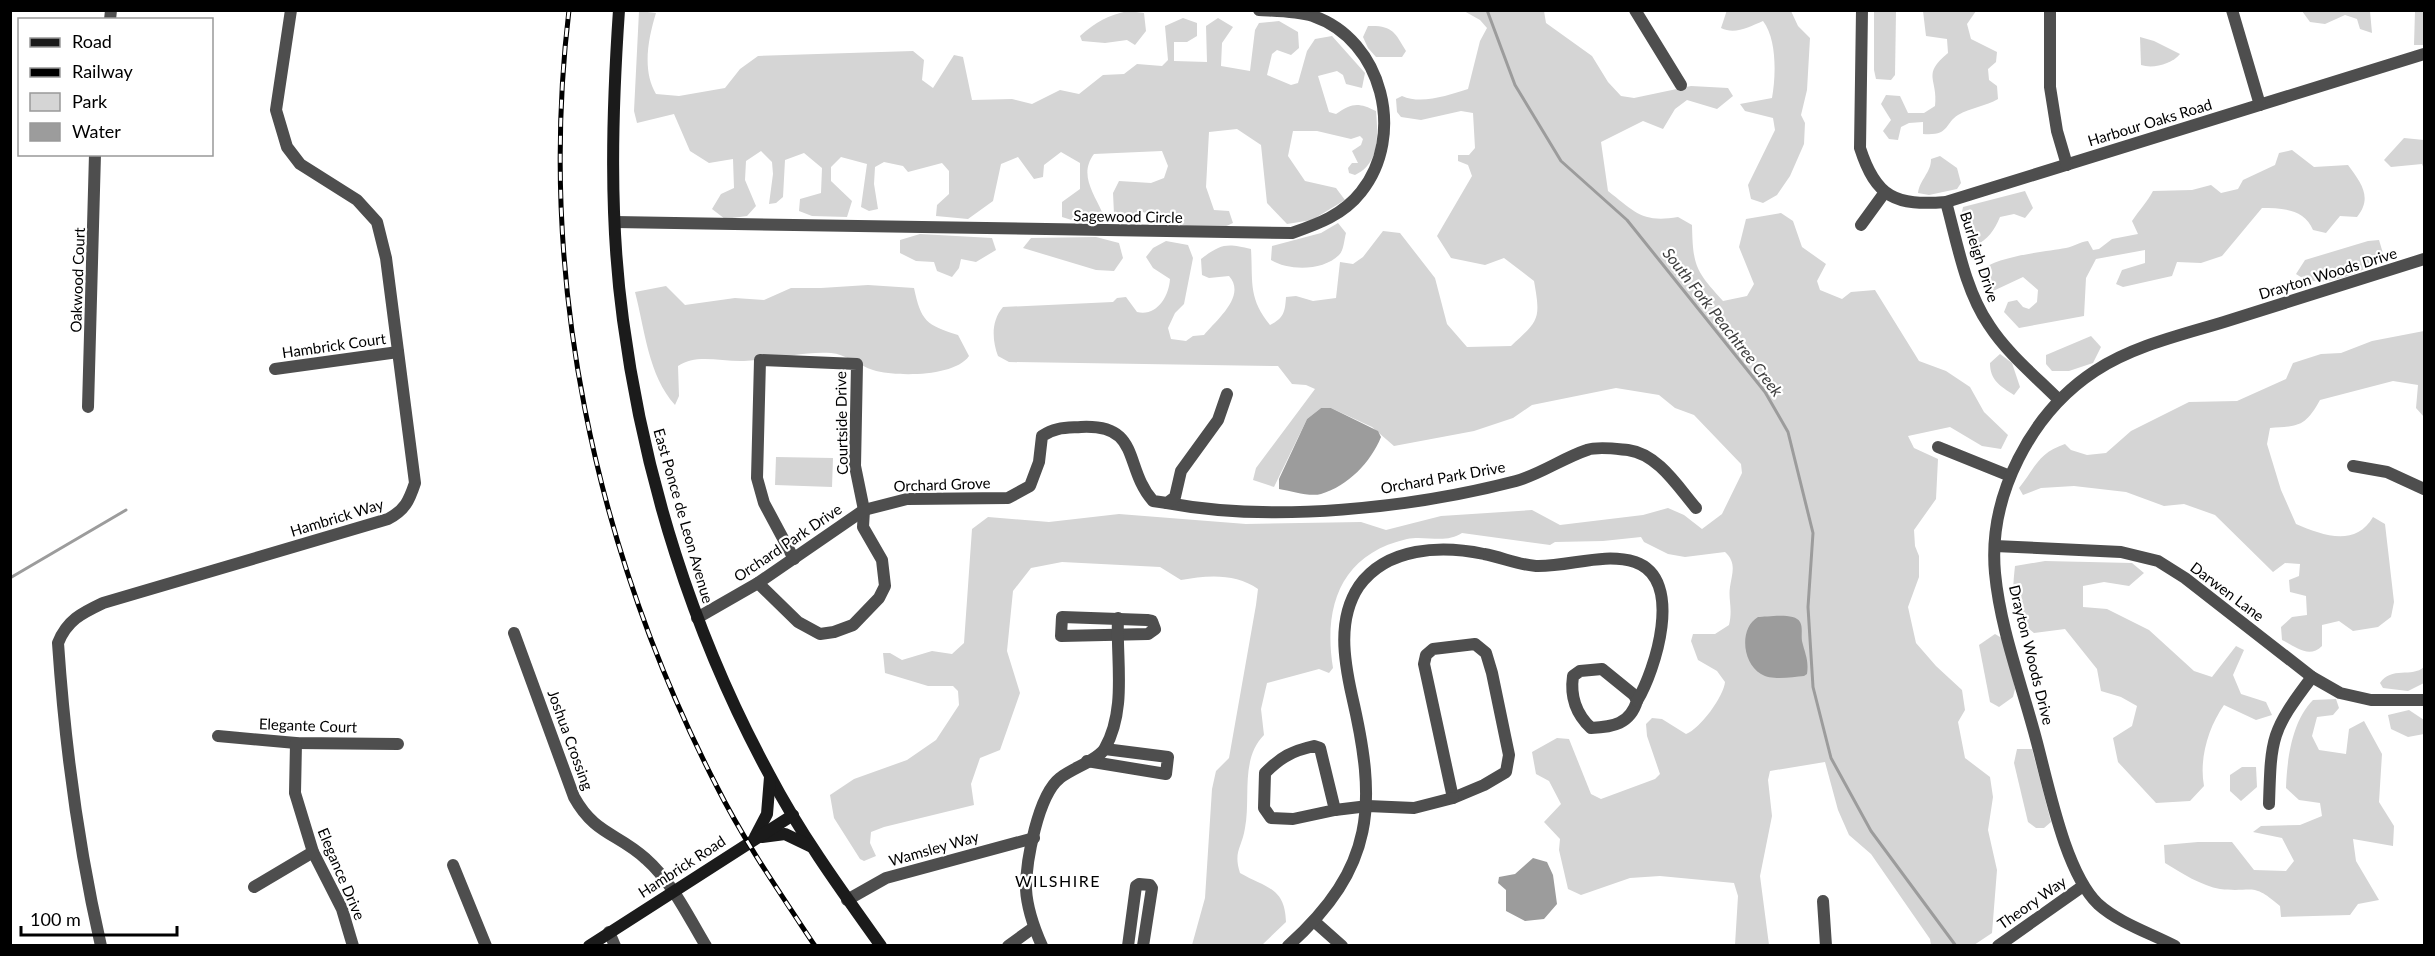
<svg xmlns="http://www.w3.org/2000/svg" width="2435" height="956" viewBox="0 0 2435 956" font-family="Lato,sans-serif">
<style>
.green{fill:#d5d5d5}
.water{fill:#9c9c9c}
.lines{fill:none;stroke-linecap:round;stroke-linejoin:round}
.stream{stroke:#9c9c9c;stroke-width:3}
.street{stroke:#4e4e4e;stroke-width:12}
.secondary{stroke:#1b1b1b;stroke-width:12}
.rail-casing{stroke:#000;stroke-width:5}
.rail{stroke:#fff;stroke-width:3;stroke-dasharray:9;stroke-linecap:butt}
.labels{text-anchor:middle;stroke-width:4.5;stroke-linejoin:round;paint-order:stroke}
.street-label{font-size:15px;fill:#000;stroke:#fff}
.water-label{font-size:16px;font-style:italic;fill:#3d3d3d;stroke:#fff}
.neighbourhood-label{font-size:16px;letter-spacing:1.5px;fill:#000;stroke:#fff}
</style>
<rect width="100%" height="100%" fill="#fff"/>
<g class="green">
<path d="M1727 10 1791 11 1798 26 1810 38 1807 90 1801 115 1805 123 1804 144 1790 176 1777 195 1763 203 1751 199 1748 185 1775 130 1773 118 1745 111 1740 104 1772 98C1776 76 1777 39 1763 21 1749 27 1735 35 1721 28Z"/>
<path d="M639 11 656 13C648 39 642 71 656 94L679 96 725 88 740 69 758 56 913 51 924 60 922 80 933 88 954 55 963 57 972 100 1012 99 1032 104 1060 90 1079 94 1103 75 1124 74 1137 64 1162 66 1168 60 1165 26 1183 18 1197 23V36L1187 42H1174V61L1207 62 1206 26 1218 18 1233 27 1222 43 1221 66 1250 71 1255 30 1259 23 1279 21 1298 32 1299 48 1291 55 1277 50 1272 54 1267 75 1291 85 1298 83 1307 51 1315 39 1332 36 1365 73 1362 88 1346 84 1343 75 1337 71 1318 76 1329 112 1336 114C1352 103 1358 102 1376 111 1378 134 1380 164 1355 175L1349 173 1348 168 1352 163H1358L1352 151 1361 145 1363 139 1360 136 1351 139 1317 131H1293L1288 156 1305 181 1336 188 1345 200 1312 220 1287 224 1267 203 1261 145 1237 129 1209 132 1206 187 1214 210 1229 211 1233 223C1204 239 1167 218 1139 211L1130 220 1123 222 1114 214 1113 193 1119 181 1151 183 1164 178 1168 166 1162 151 1094 154C1079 174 1093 192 1102 212L1096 222H1078L1062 217V202L1080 189V163L1061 152 1044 165 1043 177 1034 179 1018 157 1001 164 993 201 968 219 936 216 937 205 949 194V171L942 163 908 172 903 166 884 162 875 167 874 184 878 209 869 211 861 207 867 164 841 157 831 167V181L852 201 847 217 812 216 799 211 800 199 821 193 822 168 804 153 785 160 783 197 776 203 769 204 773 174 772 162 761 151 746 161 745 180 756 206 747 216 725 219 712 209 721 194 734 188 733 159 709 163 690 151 674 114 637 123 634 111Z"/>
<path d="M1128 11 1144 13 1146 31 1135 45 1127 40 1105 43 1082 41 1080 36C1096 22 1108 15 1128 11Z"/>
<path d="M1464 11H1544L1546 23 1592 56 1608 82 1621 96 1634 98 1691 86 1728 88 1733 96 1717 109 1687 100 1675 109 1663 129 1643 121 1601 142 1608 191C1635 212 1642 223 1678 217L1692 225C1693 266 1695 270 1723 301L1747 296 1754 284 1739 247 1746 219 1781 213 1793 221 1802 247 1826 264 1817 281 1820 290 1842 299 1851 292 1875 290 1919 361 1946 371 1970 387 1984 412 2008 435 2001 449 1982 446 1950 427 1908 436 1914 448 1938 459 1936 499 1914 530 1915 546 1919 556V577L1908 607 1916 643 1936 666 1962 690 1965 710 1958 722 1965 758 1990 777 1993 797 1988 830 1997 870 1992 933 1974 945H1931L1930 939 1871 854 1849 835 1838 810 1825 762 1770 771 1768 780 1772 816 1760 876 1769 945H1735L1738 896 1734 883 1660 876 1630 878 1581 895 1568 889 1559 850 1560 839 1544 822 1561 804 1549 781 1536 774 1532 752 1557 738 1569 739 1591 794 1601 799 1655 779 1660 774 1647 736 1646 724 1652 718 1662 719 1686 734C1700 729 1724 696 1725 682L1717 671 1698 660 1691 641 1693 634H1715L1729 625C1733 609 1728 599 1730 587 1732 573 1737 563 1725 552L1685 557 1668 554 1644 542 1641 537 1603 541 1555 542 1550 545 1462 533C1446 544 1425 535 1407 539 1341 554 1323 606 1333 668L1329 673 1319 669 1267 683 1261 709 1264 735C1240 759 1251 798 1245 828 1242 848 1233 851 1240 873 1266 888 1285 887 1286 922L1262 945H1192L1205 898 1212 789 1216 771 1229 758 1256 605 1258 589C1236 573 1207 575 1181 580L1160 567 1062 562 1031 568 1013 591 1007 651 1020 693 1000 750 980 758 971 784 974 805 884 827 871 832 870 843 876 856 864 861 860 859 834 818 830 795 854 779 907 760 936 740 959 705 958 691 953 686H928L885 673 883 653H890L902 660 932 651 952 654 964 643 972 529 988 517 1049 522 1119 514 1246 524 1361 522 1386 530 1441 516 1532 510 1560 525 1643 515 1668 508 1684 515 1702 529 1722 514 1742 473 1741 464 1694 415 1675 408 1659 395 1616 388 1532 405 1513 418 1474 431 1394 446 1372 427 1331 408H1321L1307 419 1274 487 1253 480 1256 468 1315 389 1306 385 1292 384 1278 366 1009 362 998 356C992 340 991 321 1003 307L1113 302 1117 298 1126 297 1137 312C1156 317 1169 297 1170 279L1153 268 1146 257 1153 248 1166 241 1188 245 1193 258 1184 304 1175 313 1168 328 1171 339 1186 341 1193 336 1204 335C1216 320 1247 296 1229 276L1209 278 1202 275 1201 259C1221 244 1226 243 1251 249 1253 282 1248 298 1270 325 1284 318 1285 312 1286 297L1296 296 1313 301 1336 298 1340 262 1353 264 1363 257 1383 231 1400 233 1435 278 1447 324 1467 347 1511 346C1539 320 1541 320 1534 281L1504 258 1485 265 1451 258 1437 236 1472 176 1468 165 1458 161V155H1469L1475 148 1473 113 1461 111 1421 120 1401 117 1397 112 1396 99 1402 96C1422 105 1448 95 1468 89L1480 41 1487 28 1480 20Z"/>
<path d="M1874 11H1896L1895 75 1891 80 1876 79 1874 70Z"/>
<path d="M1923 11H1976L1967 24 1971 39 1997 52 1996 62 1988 69 1989 80 1997 86 1998 99C1986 106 1970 108 1958 115 1944 124 1950 136 1923 134V122L1909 123 1901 127 1898 140 1889 139 1883 131 1891 120 1881 104 1886 95 1900 96 1908 113H1924L1935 106C1938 78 1921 75 1948 53L1947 39 1926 36Z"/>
<path d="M2302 11H2370L2372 33 2360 29 2357 19 2345 15 2325 24 2310 22Z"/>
<path d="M2415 11H2424V45H2414Z"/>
<path d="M1368 26C1392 25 1395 32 1406 51L1402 57H1376L1368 48 1363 37Z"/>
<path d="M2140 37 2154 41 2180 54C2172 64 2153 69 2141 65Z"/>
<path d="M2404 138 2424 140V169L2422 164 2391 167 2384 160Z"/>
<path d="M2292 150 2314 167 2348 165C2361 183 2373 197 2357 217L2340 216 2326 233 2313 230C2305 209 2282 208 2262 208L2222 256 2201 263 2177 262 2172 276 2123 287 2116 284 2122 270 2145 263V250L2096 259 2086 278 2084 316 2019 328 2004 312 2008 302 2017 300 2023 307 2029 309 2037 302 2038 290 2023 277 1991 292 1983 287 1980 271C1997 256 2043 252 2066 248 2075 246 2079 242 2088 241L2093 250 2099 249 2112 239 2138 234 2132 221C2140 209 2147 202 2153 191L2192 190 2211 185 2221 193 2238 189 2243 180 2275 165 2279 153Z"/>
<path d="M1940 156 1957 168 1961 183 1957 189 1929 195 1918 193C1920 179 1931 173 1931 159Z"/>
<path d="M2025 191 2033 208 2025 218 2014 214 2000 217C1994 231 1988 239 1975 246L1968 245 1961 217 1963 207Z"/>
<path d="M1338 223 1346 233C1344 240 1344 250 1339 255 1323 271 1289 271 1271 260L1272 246 1321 233Z"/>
<path d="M920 234 992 238 996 250 976 262 961 259 959 268 952 277 937 271 934 262 916 261 900 253V240Z"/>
<path d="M1096 237 1119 243 1123 258 1114 271 1096 270 1023 248 1031 238Z"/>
<path d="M2379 240 2385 260C2359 271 2322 293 2296 274L2305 260 2368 241Z"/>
<path d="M868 285 914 288C921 321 926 325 958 335L969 356C955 377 895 377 873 370 860 366 845 354 831 353 803 351 773 360 744 361 722 362 696 353 678 366L679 396 675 405C648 375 645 330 635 292L666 286 685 305 735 298 764 300 791 288H821Z"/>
<path d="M2424 331V417L2416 408 2418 385 2393 381 2320 400C2305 427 2299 426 2270 428L2267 444 2281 490 2296 524C2322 535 2355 548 2373 517L2385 524 2394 602 2391 617 2378 627 2353 631 2339 621 2322 625V646C2309 659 2296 647 2282 640L2281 627 2292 617 2307 615 2306 596 2290 592 2289 580 2299 576 2300 564 2285 563 2273 572 2215 515 2184 504 2164 506 2126 492 2074 486 2041 488 2023 495 2019 488C2035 468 2038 453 2065 444L2071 450 2087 455 2106 453 2131 431 2189 402 2237 401 2286 379 2293 363 2321 354 2341 353 2372 341Z"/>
<path d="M2091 336 2101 347 2093 363 2069 371H2052L2046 364V355Z"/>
<path d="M2000 354 2012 363 2020 387 2014 395C2000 386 1990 380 1990 363Z"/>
<path d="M776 457 833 458 832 487 775 485Z"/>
<path d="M2045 561 2132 563 2144 573 2129 586 2104 582 2083 586V607L2107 609 2149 630 2194 671 2212 677 2236 646 2244 650 2233 675 2241 694 2266 702 2272 715 2256 720 2224 705C2208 728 2199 759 2204 786L2190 801 2156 803 2118 762 2113 738 2132 726 2137 706 2121 697 2101 691 2097 669 2065 629 2034 633C2010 615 2012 594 2015 566Z"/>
<path d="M1995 634 2005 640 2015 689 2013 697 1999 707 1990 702 1979 645Z"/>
<path d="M2424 667V683L2408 691 2383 688 2380 683C2391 666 2412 678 2424 667Z"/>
<path d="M2336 699 2339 708 2333 715 2317 717 2312 736 2319 750 2346 754 2349 729 2364 721 2382 754 2379 802 2394 826 2393 846 2353 839 2356 861 2379 900 2358 904 2350 915 2281 917 2280 906C2251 881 2254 893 2220 889 2202 886 2181 873 2165 863L2164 845 2198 842H2232L2254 870 2286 871 2294 861 2282 838 2253 832 2261 826 2300 825 2322 816 2320 803 2299 800 2286 788C2287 759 2292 721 2313 700Z"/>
<path d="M2409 710 2424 720V734L2408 737 2391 729 2388 715Z"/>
<path d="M2017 749H2032L2051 822 2044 828H2036L2028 822 2014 763Z"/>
<path d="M2242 767H2256L2257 787 2241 801 2230 791V775Z"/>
</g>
<g class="water">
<path d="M1321 408H1331L1378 431 1381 437C1371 462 1348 486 1321 494 1310 497 1291 491 1279 489V479L1307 419Z"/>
<path d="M1758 617C1767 617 1795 612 1800 622 1803 627 1801 635 1802 641 1805 654 1809 660 1807 674L1804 676C1792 677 1772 681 1761 674 1742 663 1739 628 1758 617Z"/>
<path d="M1533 858 1547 862 1553 875 1557 904 1544 919 1525 921 1506 911V890L1498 883 1499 877 1515 874Z"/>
</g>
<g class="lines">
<g class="stream">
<path d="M1487 10 1515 85 1561 161 1627 220 1765 392 1788 432 1813 533 1808 607 1813 687 1831 758 1871 831 1956 946"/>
<path d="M10 578 126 510"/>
</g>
<g class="street">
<path d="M1635 10 1681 85"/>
<path d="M1862 10 1860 148C1876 198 1896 206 1946 202L2424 54"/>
<path d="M2050 10V87L2057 131 2067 165"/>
<path d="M2232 10 2260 105"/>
<path d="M110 20 111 10"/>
<path d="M1946 202C1957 242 1965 290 1989 325 2007 353 2035 376 2059 400"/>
<path d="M615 222 1292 233C1318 224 1343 215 1361 192 1406 136 1383 40 1313 16 1296 11 1276 11 1259 10"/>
<path d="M1861 225 1885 192"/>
<path d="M275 369 398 352"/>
<path d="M88 407 95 154"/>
<path d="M1938 447 2010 476"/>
<path d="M2353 466 2387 472 2424 489"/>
<path d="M1167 503C1273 523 1412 508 1516 481 1541 474 1563 458 1587 450 1598 446 1617 449 1628 450 1658 454 1678 487 1696 508"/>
<path d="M1995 546 2121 552 2158 561 2185 578 2312 677 2340 693 2371 700H2424"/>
<path d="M758 583 798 622 820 634 834 632 853 625 879 598 885 586 882 560 863 527 864 510 855 466 857 364 760 360 757 478 764 503 794 559"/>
<path d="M1062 617 1147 620 1152 621 1155 629 1148 634 1061 636Z"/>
<path d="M697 618 758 583 864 510 907 499 1008 498 1030 486 1039 462 1042 436C1055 427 1066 428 1081 427 1142 424 1123 467 1153 501L1167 503 1175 497 1181 471 1218 420 1227 394"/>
<path d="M514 633 574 797C595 835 618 833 646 859 672 882 688 916 706 946"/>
<path d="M1475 644 1486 653 1492 673 1509 755 1506 772 1484 785 1453 798 1424 664 1426 655 1433 649Z"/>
<path d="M1602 669 1634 695 1637 701C1630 724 1613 727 1591 728 1576 714 1570 697 1573 676L1580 671Z"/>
<path d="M218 736 296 743 398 744"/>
<path d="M296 743 295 793 313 852 342 909 353 946"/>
<path d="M1314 746 1320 748 1335 810 1293 819 1271 818 1264 808 1265 773C1281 757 1292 751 1314 746Z"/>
<path d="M1087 761 1166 774 1168 757 1105 749"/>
<path d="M2269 804C2271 737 2271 731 2312 677"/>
<path d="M1335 810 1368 806 1414 808 1453 798"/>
<path d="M453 865 486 946"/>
<path d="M254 887 313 852"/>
<path d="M847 900 886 878 1034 838"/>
<path d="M1823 901 1826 946"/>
<path d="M1315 922 1342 946"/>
<path d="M609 932 615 946"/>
<path d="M101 946C78 845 65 746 58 643 67 620 82 613 103 603L388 519C405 510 409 501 415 483L386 258 377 222 357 200 300 164 287 147 276 110 291 10"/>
<path d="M1008 946 1033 928"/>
<path d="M1042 946C1034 928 1027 908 1026 889 1026 861 1038 795 1060 778 1072 768 1099 760 1105 748 1127 709 1116 660 1118 618"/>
<path d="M1128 946 1136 886 1139 884 1150 885 1152 888 1143 946"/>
<path d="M1288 946C1376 867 1377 804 1352 696 1344 660 1337 619 1359 586 1387 547 1441 545 1484 554 1501 557 1519 565 1536 566 1569 567 1603 552 1635 562 1685 579 1655 671 1637 701"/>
<path d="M1998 946 2083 886"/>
<path d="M2175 946C2150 933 2119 923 2098 904 2063 870 2047 776 2033 728 2019 677 2000 626 1995 573 1988 496 2031 413 2095 371 2133 346 2181 335 2224 322 2291 301 2358 280 2424 259"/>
</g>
<g class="secondary">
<path d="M619 10C612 113 609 217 623 320 644 478 693 634 769 774 801 835 841 890 881 946"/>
<path d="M755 837 767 814 770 777"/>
<path d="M762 837 785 834 810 846"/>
<path d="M589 946 793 815"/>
</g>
<defs>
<path id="rail" d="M569 10C537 277 594 547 716 785 744 841 780 893 815 946"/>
</defs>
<use href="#rail" class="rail-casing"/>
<use href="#rail" class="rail"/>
</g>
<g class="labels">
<g class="street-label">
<text transform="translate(2150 123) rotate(-17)" y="5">Harbour Oaks Road</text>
<text transform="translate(1128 217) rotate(1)" y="5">Sagewood Circle</text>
<text transform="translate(1979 257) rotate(72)" y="5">Burleigh Drive</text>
<text transform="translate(2328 274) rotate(-17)" y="5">Drayton Woods Drive</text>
<text transform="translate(78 280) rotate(-88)" y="5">Oakwood Court</text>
<text transform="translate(334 346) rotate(-8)" y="5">Hambrick Court</text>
<text transform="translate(842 423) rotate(-91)" y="5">Courtside Drive</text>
<text transform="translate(1443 478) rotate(-10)" y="5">Orchard Park Drive</text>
<text transform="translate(942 485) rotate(-2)" y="5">Orchard Grove</text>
<text transform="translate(683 516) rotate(74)" y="5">East Ponce de Leon Avenue</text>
<text transform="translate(337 518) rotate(-17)" y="5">Hambrick Way</text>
<text transform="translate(788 543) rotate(-34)" y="5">Orchard Park Drive</text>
<text transform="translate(2227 592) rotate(37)" y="5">Darwen Lane</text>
<text transform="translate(2031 655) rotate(76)" y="5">Drayton Woods Drive</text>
<text transform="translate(308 726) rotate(2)" y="5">Elegante Court</text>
<text transform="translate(570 740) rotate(70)" y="5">Joshua Crossing</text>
<text transform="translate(934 849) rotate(-16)" y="5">Wamsley Way</text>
<text transform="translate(682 867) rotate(-33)" y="5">Hambrick Road</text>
<text transform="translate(341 874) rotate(67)" y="5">Elegance Drive</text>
<text transform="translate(2032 903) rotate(-35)" y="5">Theory Way</text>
</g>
<g class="water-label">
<text transform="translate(1723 322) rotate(52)" y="6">South Fork Peachtree Creek</text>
</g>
<g class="neighbourhood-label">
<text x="1058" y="887">WILSHIRE</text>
</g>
</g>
<rect width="2435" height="956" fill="none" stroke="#000000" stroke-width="24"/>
<rect x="18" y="18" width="195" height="138" fill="#ffffff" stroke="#999999" stroke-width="1.5"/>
<rect x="30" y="38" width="30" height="9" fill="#1b1b1b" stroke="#999999" stroke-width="1.5"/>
<text x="72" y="48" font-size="18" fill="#000000">Road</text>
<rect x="30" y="68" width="30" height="9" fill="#000000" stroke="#999999" stroke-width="1.5"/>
<text x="72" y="78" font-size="18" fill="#000000">Railway</text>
<rect x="30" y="93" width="30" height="18" fill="#d5d5d5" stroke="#999999" stroke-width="1.5"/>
<text x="72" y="108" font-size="18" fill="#000000">Park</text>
<rect x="30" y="123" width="30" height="18" fill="#9c9c9c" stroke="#999999" stroke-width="1.5"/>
<text x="72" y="138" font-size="18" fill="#000000">Water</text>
<path d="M21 926v9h156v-9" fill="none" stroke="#000000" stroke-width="3"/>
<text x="30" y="926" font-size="18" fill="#000000" stroke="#ffffff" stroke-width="4.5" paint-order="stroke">100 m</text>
</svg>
